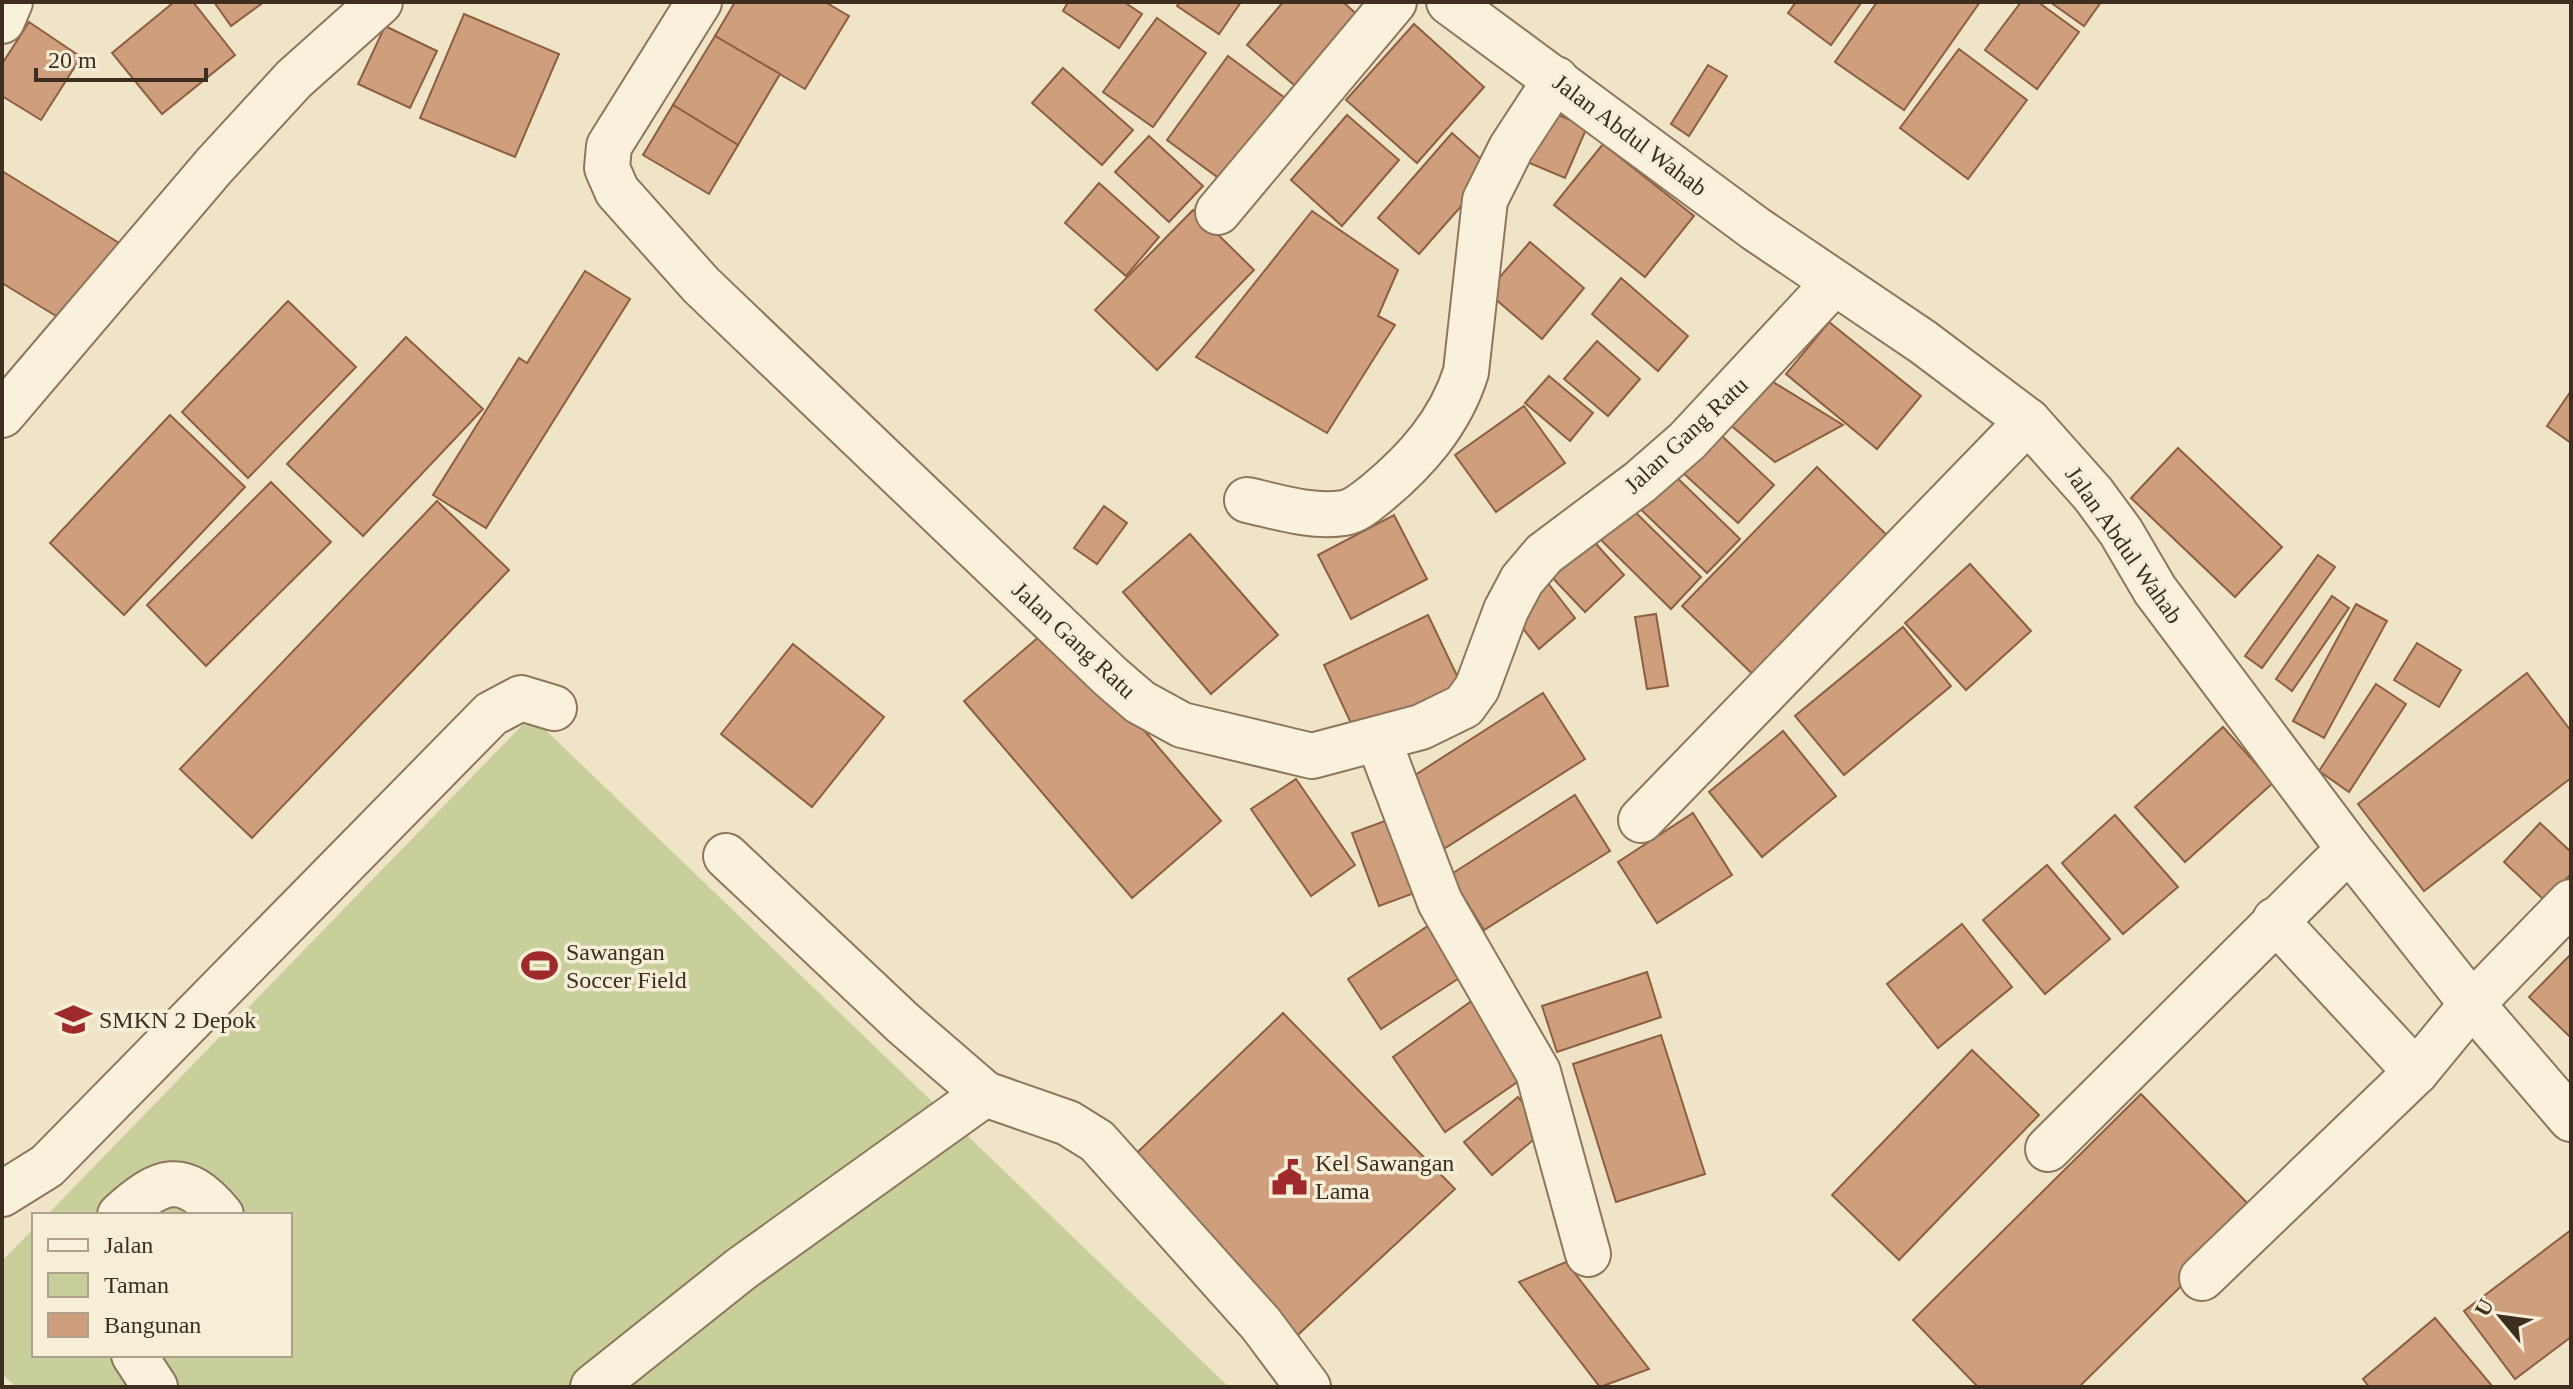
<svg xmlns="http://www.w3.org/2000/svg" width="2573" height="1389" viewBox="0 0 2573 1389" font-family="Georgia,serif">
<style>
.green{fill:#c9cf9b}
.building{fill:#cf9f7d;stroke:#8d5f41;stroke-width:2}
.lines{fill:none;stroke-linecap:round;stroke-linejoin:round}
.minor-casing{stroke:#8d765c;stroke-width:48}
.minor{stroke:#faf1dc;stroke-width:44}
.labels{text-anchor:middle;stroke-width:7;stroke-linejoin:round;paint-order:stroke}
.street-label{font-size:24px;fill:#3d2e20;stroke:#f7eed8}
.poi-label{font-size:24px;fill:#3d2e20;stroke:#f7eed8;text-anchor:start}
</style>
<rect width="100%" height="100%" fill="#f0e4c8"/>
<path class="green" d="M531 716 1229 1387H16L2 1374V1261L34 1228V1355H290V1215H47Z"/>
<g class="building">
<path d="M174 2H193L235 55 162 114 112 53Z"/>
<path d="M214 2H264L231 26Z"/>
<path d="M735 2H825L849 16 805 89 715 36Z"/>
<path d="M1068 2H1124L1142 14 1119 48 1063 11Z"/>
<path d="M1180 2H1241L1219 34 1177 6Z"/>
<path d="M1283 2H1343L1360 17 1300 90 1247 45Z"/>
<path d="M1796 2H1859L1861 3 1831 45 1788 13Z"/>
<path d="M1877 2H1980L1904 110 1835 62Z"/>
<path d="M2021 2H2038L2079 32 2037 89 1985 50Z"/>
<path d="M2050 2H2101L2084 26Z"/>
<path d="M464 14 559 54 515 157 420 118Z"/>
<path d="M1157 18 1206 53 1153 127 1103 92Z"/>
<path d="M29 22 81 57 41 120 2 96V64Z"/>
<path d="M1414 24 1484 87 1417 163 1346 100Z"/>
<path d="M385 26 437 51 410 108 358 84Z"/>
<path d="M715 36 780 74 738 145 673 105Z"/>
<path d="M1959 49 2027 100 1968 179 1900 128Z"/>
<path d="M1228 56 1285 98 1224 182 1167 140Z"/>
<path d="M1708 65 1727 76 1689 136 1671 124Z"/>
<path d="M1063 68 1133 130 1102 165 1032 103Z"/>
<path d="M673 105 738 145 709 194 643 155Z"/>
<path d="M1542 108 1587 127 1565 178 1520 159Z"/>
<path d="M1347 115 1399 160 1342 226 1291 180Z"/>
<path d="M1452 133 1493 170 1419 254 1378 218Z"/>
<path d="M1149 136 1203 186 1169 222 1115 172Z"/>
<path d="M1603 144 1694 216 1645 277 1554 205Z"/>
<path d="M2 171 124 246 74 327 2 283Z"/>
<path d="M1099 183 1159 237 1126 276 1065 223Z"/>
<path d="M1193 210 1254 270 1157 370 1095 310Z"/>
<path d="M1312 211 1398 270 1378 316 1395 325 1327 433 1196 357Z"/>
<path d="M1530 242 1584 288 1542 339 1487 292Z"/>
<path d="M585 271 630 299 486 528 433 495 519 358 527 363Z"/>
<path d="M1621 278 1688 336 1658 371 1592 314Z"/>
<path d="M288 301 356 367 248 478 182 412Z"/>
<path d="M1829 322 1921 396 1877 449 1786 374Z"/>
<path d="M406 337 483 409 363 536 287 464Z"/>
<path d="M1597 341 1640 379 1608 416 1564 379Z"/>
<path d="M1549 376 1593 413 1570 441 1525 403Z"/>
<path d="M1765 377 1843 425 1775 462 1728 423Z"/>
<path d="M2571 391V443L2547 426Z"/>
<path d="M1524 406 1565 463 1496 512 1455 455Z"/>
<path d="M170 415 245 487 124 615 50 543Z"/>
<path d="M1707 422 1774 485 1738 523 1671 462Z"/>
<path d="M2178 448 2282 547 2235 597 2131 498Z"/>
<path d="M1664 465 1740 539 1707 573 1631 500Z"/>
<path d="M1817 467 1898 546 1764 685 1682 606Z"/>
<path d="M271 482 331 542 206 666 147 605Z"/>
<path d="M1622 499 1701 577 1671 609 1591 530Z"/>
<path d="M437 501 509 570 252 838 180 769Z"/>
<path d="M1104 506 1127 523 1097 564 1074 548Z"/>
<path d="M1394 515 1427 579 1351 619 1318 555Z"/>
<path d="M1190 534 1278 635 1211 694 1123 592Z"/>
<path d="M1588 535 1624 575 1585 612 1548 573Z"/>
<path d="M2318 555 2335 567 2262 668 2245 656Z"/>
<path d="M1970 564 2031 631 1966 690 1905 623Z"/>
<path d="M1544 578 1575 618 1539 649 1507 608Z"/>
<path d="M2332 596 2349 608 2292 691 2276 679Z"/>
<path d="M2356 604 2387 621 2324 738 2293 721Z"/>
<path d="M1656 614 1668 686 1647 689 1635 617Z"/>
<path d="M1428 615 1461 684 1356 734 1324 665Z"/>
<path d="M1054 624 1221 821 1132 898 964 701Z"/>
<path d="M1903 627 1951 686 1844 775 1795 716Z"/>
<path d="M2417 643 2461 670 2439 707 2394 680Z"/>
<path d="M793 644 884 717 812 807 721 734Z"/>
<path d="M2527 673 2571 731V778L2424 891 2358 804Z"/>
<path d="M2376 684 2406 704 2349 792 2319 771Z"/>
<path d="M1543 693 1585 759 1442 850 1401 784Z"/>
<path d="M2223 727 2273 783 2185 862 2135 807Z"/>
<path d="M1783 731 1836 796 1762 857 1709 792Z"/>
<path d="M1296 779 1355 865 1311 896 1251 809Z"/>
<path d="M1575 795 1610 851 1484 930 1450 875Z"/>
<path d="M1693 813 1732 875 1657 923 1618 862Z"/>
<path d="M2115 815 2178 887 2123 934 2062 863Z"/>
<path d="M1393 818 1420 891 1379 906 1352 833Z"/>
<path d="M2540 823 2571 852V874L2545 901 2504 862Z"/>
<path d="M2047 865 2110 939 2045 994 1983 920Z"/>
<path d="M1434 922 1467 973 1381 1029 1348 979Z"/>
<path d="M1962 924 2012 987 1938 1048 1887 984Z"/>
<path d="M2571 954V1038L2529 997Z"/>
<path d="M1647 972 1661 1017 1557 1052 1542 1006Z"/>
<path d="M1473 1000 1526 1076 1445 1132 1393 1057Z"/>
<path d="M1283 1013 1455 1189 1288 1344 1123 1166Z"/>
<path d="M1661 1035 1705 1174 1616 1202 1573 1064Z"/>
<path d="M1972 1050 2039 1115 1899 1260 1832 1195Z"/>
<path d="M2141 1094 2256 1212 2079 1387H1978L1913 1320Z"/>
<path d="M1518 1097 1546 1129 1492 1175 1464 1142Z"/>
<path d="M2571 1230V1337L2515 1379 2464 1311Z"/>
<path d="M1566 1262 1649 1369 1600 1387 1519 1282Z"/>
<path d="M2435 1318 2493 1387H2369L2363 1379Z"/>
</g>
<g class="lines">
<defs>
<g id="minor">
<path d="M699 2 609 146 607 168 617 191 701 285 1111 677 1140 702 1182 725 1312 756 1421 727 1464 706 1477 688 1506 610 1522 580 1544 554 1640 482 1687 441 1833 284"/>
<path d="M1449 2 1756 229 1923 342 2028 421 2093 494 2121 532 2155 590 2349 849 2472 1004 2571 1119"/>
<path d="M2 21 10 2"/>
<path d="M1218 212 1394 2"/>
<path d="M2 415 214 166 294 79 380 2"/>
<path d="M1247 500C1279 507 1311 518 1344 513 1356 511 1367 501 1376 494 1416 461 1450 423 1466 372L1485 200 1511 148 1556 79"/>
<path d="M1378 739 1440 902 1538 1072 1588 1254"/>
<path d="M1641 820 2028 421"/>
<path d="M726 856 903 1023 985 1094 1068 1123 1097 1141 1261 1324 1308 1387"/>
<path d="M2275 920 2416 1072"/>
<path d="M2048 1149 2349 849"/>
<path d="M2 1194 47 1166 491 714 521 698 554 708"/>
<path d="M120 1215C160 1179 183 1169 221 1215"/>
<path d="M2202 1278 2416 1072 2472 1004 2571 902"/>
<path d="M134 1355 155 1387"/>
<path d="M593 1387 741 1269 985 1094"/>
</g>
</defs>
<use href="#minor" class="minor-casing"/>
<use href="#minor" class="minor"/>
</g>
<defs>
<symbol id="stadium-bare" viewBox="-9 -9 18 18"><path d="M0-5a6.5 5 0 1 0 0 10a6.5 5 0 1 0 0-10ZM-3.5-1.8h7v3.6h-7Z" fill="#9e2a2b" stroke="#f7eed8" stroke-width="2.5" paint-order="stroke"/></symbol>
<symbol id="school-bare" viewBox="-9 -9 18 18"><path d="M0-5L7-2L0 1L-7-2ZM-4 1L0 2.5L4 1V4Q0 6-4 4Z" fill="#9e2a2b" stroke="#f7eed8" stroke-width="2.5" paint-order="stroke"/></symbol>
<symbol id="civic-bare" viewBox="-9 -9 18 18"><path d="M-.6-6.5H3V-4.5H.6V-3L4-1V1h2V6H-6V1h2V-1L-.6-3ZM-1.2 2.5V6h2.4V2.5Z" fill="#9e2a2b" stroke="#f7eed8" stroke-width="2.5" paint-order="stroke"/></symbol>
</defs>
<g fill-rule="evenodd">
<use href="#stadium-bare" x="514" y="940" width="51" height="51"/>
<use href="#school-bare" x="48" y="994" width="51" height="51"/>
<use href="#civic-bare" x="1264" y="1152" width="51" height="51"/>
</g>
<g class="labels">
<g class="street-label">
<text transform="translate(1630 135) rotate(37)" y="8">Jalan Abdul Wahab</text>
<text transform="translate(1686 435) rotate(-43)" y="8">Jalan Gang Ratu</text>
<text transform="translate(2124 545) rotate(55)" y="8">Jalan Abdul Wahab</text>
<text transform="translate(1074 640) rotate(43)" y="8">Jalan Gang Ratu</text>
</g>
<g class="poi-label">
<text x="566" y="960">Sawangan<tspan x="566" dy="28">Soccer Field</tspan></text>
<text x="99" y="1028">SMKN 2 Depok</text>
<text x="1315" y="1171">Kel Sawangan<tspan x="1315" dy="28">Lama</tspan></text>
</g>
</g>
<rect width="2573" height="1389" fill="none" stroke="#3d2e20" stroke-width="8"/>
<rect x="32" y="1213" width="260" height="144" fill="#f7eed8" stroke="#ada18e" stroke-width="2"/>
<rect x="48" y="1239" width="40" height="12" fill="#faf1dc" stroke="#ada18e" stroke-width="2"/>
<text x="104" y="1253" font-size="24" fill="#3d2e20">Jalan</text>
<rect x="48" y="1273" width="40" height="24" fill="#c9cf9b" stroke="#ada18e" stroke-width="2"/>
<text x="104" y="1293" font-size="24" fill="#3d2e20">Taman</text>
<rect x="48" y="1313" width="40" height="24" fill="#cf9f7d" stroke="#ada18e" stroke-width="2"/>
<text x="104" y="1333" font-size="24" fill="#3d2e20">Bangunan</text>
<g transform="translate(2501 1317) rotate(299)" stroke="#f7eed8" stroke-width="6" paint-order="stroke">
<path d="M0-6L14 30L0 20L-14 30Z" fill="#3d2e20"/>
<text y="-12" font-size="22" font-weight="bold" text-anchor="middle" fill="#3d2e20">U</text>
</g>
<path d="M36 68v12h170v-12" fill="none" stroke="#3d2e20" stroke-width="4"/>
<text x="48" y="68" font-size="24" fill="#3d2e20" stroke="#f7eed8" stroke-width="6" paint-order="stroke">20 m</text>
</svg>
